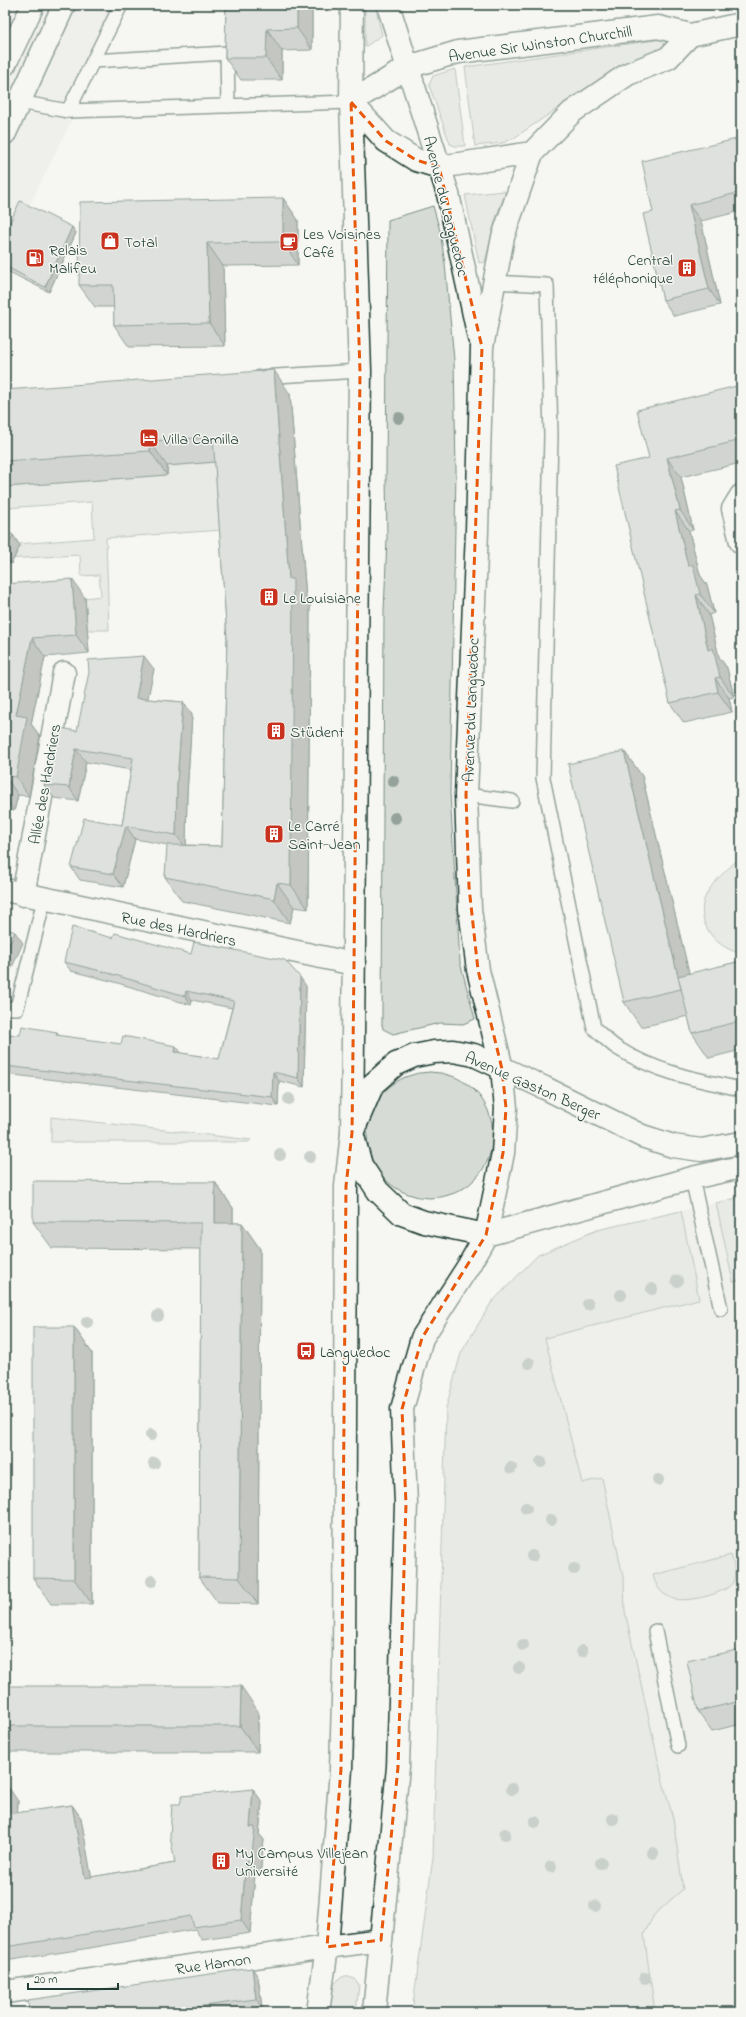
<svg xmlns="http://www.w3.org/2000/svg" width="746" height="2017" viewBox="0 0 746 2017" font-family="'Indie Flower',sans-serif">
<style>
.built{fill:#e6e8e4}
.green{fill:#d6dbd6;stroke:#7a8c85}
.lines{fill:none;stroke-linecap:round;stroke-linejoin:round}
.lane-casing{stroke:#1f3d34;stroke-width:16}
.street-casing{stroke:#1f3d34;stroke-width:25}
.secondary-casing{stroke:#1f3d34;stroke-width:25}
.primary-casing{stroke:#1f3d34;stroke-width:25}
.lane{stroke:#f6f6f2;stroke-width:13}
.street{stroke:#f6f6f2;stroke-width:22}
.secondary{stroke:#f6f6f2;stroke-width:22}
.primary{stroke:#f6f6f2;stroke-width:22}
.tree{fill:#94a29b}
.wall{fill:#a6aca8;stroke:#1f3d34}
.shaded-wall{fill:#878c88;stroke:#1f3d34}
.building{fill:#c1c8c3;stroke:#1f3d34}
.marked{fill:none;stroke:#e8590c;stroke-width:3;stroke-dasharray:8 5;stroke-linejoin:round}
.labels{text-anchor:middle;stroke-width:3;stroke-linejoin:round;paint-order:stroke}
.street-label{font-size:16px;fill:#1f3d34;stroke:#f6f6f2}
.poi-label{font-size:16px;fill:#1f3d34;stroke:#f6f6f2;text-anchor:start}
</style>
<rect width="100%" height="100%" fill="#f6f6f2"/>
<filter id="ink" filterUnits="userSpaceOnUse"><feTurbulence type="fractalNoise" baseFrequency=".025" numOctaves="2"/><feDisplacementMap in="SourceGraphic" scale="8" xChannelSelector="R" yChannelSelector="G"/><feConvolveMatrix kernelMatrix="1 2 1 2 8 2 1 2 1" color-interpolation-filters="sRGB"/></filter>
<g filter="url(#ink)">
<g class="built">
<path d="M5 5H129L5 254Z"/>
<path d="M741 1197V2012H412L433 1857 446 1408 461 1353 491 1303 538 1255 597 1230Z"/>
</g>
<g class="green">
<path d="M365 5H375L382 35 365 47Z"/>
<path d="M663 39 667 41 666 46 619 67 514 138 503 143 475 146 465 67Z"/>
<path d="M455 69 465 146H455L450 144 429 85 433 76Z"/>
<path d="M504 191 505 194 496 217 486 258 485 262 479 263 465 195Z"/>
<path d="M433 206 440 231 445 264 454 360 456 471 450 793 460 962 475 1019 463 1024 440 1023 393 1034 383 1029 382 1025 384 612 387 538 386 476 388 220Z"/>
<path d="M218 462 223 530 106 538 109 630H87L85 598 101 596 99 575 81 576 80 555 5 559V545L94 538 92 502 5 508V487L167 475V466Z"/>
<path d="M741 856V953H740C712 947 691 916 709 890 717 877 731 867 741 856Z"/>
<circle cx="430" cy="1135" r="63"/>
<path d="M51 1117 251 1140 248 1142H51Z"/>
<path d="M741 1197V1280L733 1282 716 1203Z"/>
<path d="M681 1211 699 1299 545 1338 582 1483 602 1478 624 1581 625 1612 663 1782 673 1818 683 1889 654 1915 644 1934 655 2012H412L433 1857 446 1408 461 1353 491 1303 538 1255 597 1230Z"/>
<path d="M731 1555C733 1563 737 1573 733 1582 727 1594 683 1604 671 1598 660 1593 656 1586 653 1575Z"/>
<path d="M345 1976 355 1979 359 1985 356 2012H329C332 1996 329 1982 345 1976Z"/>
</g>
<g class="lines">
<defs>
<g id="lane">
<path d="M93 61 227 53 228 106"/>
<path d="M19 102 68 111 351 102"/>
<path d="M68 111 121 5"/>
<path d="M493 282 547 285 551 435 543 778 594 1028C601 1034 608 1042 617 1048 655 1072 697 1080 741 1089"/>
<path d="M260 377 360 371"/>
<path d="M466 795 512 801"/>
<path d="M5 1008H17L44 900"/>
<path d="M692 1178 721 1309"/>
<path d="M655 1631 678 1746"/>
</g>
<g id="street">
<path d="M741 496 733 509 741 542"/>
<path d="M5 890 354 964"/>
<path d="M23 895 64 673"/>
<path d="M5 1992 327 1947"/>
</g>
<g id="secondary">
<path d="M388 5 448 194 479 338"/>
<path d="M351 102 386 141 416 160 439 167 532 153 572 112 628 74 668 58 690 35"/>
<path d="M351 102 408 67 458 52 658 27 690 35 741 24"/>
<path d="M741 1143 701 1150 673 1146 642 1136 545 1088 474 1055 453 1051 434 1052 414 1056 396 1064 373 1084 352 1133 361 1165 378 1191 402 1214 424 1222 486 1235 692 1178 741 1167"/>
<path d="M327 1947 381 1940"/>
<path d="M318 2012 327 1947 341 1769 344 1665 346 1186 352 1133 360 371 351 102 352 5"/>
<path d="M374 2012 398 1767 406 1504 402 1409 422 1338 469 1265 486 1235 503 1153 506 1108 502 1069 478 970 470 909 466 795 477 531 482 347 503 237 532 153"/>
</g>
<g id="primary">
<path d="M5 64 33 5"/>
<path d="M5 133 64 5"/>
</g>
</defs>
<use href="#lane" class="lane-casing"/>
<use href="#street" class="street-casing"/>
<use href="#secondary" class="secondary-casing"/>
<use href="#primary" class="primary-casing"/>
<use href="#lane" class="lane"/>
<use href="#street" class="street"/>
<use href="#secondary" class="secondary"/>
<use href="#primary" class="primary"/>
</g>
<g class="tree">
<circle cx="399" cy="418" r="6"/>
<circle cx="393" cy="781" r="6"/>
<circle cx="395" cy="818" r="6"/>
<circle cx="289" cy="1099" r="6"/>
<circle cx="280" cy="1155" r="6"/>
<circle cx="310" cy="1157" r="6"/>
<circle cx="677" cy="1281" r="6"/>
<circle cx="652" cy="1289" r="6"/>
<circle cx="621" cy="1295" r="6"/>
<circle cx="588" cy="1304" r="6"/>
<circle cx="158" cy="1316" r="6"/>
<circle cx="87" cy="1322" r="6"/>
<circle cx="529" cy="1363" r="6"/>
<circle cx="151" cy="1435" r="6"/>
<circle cx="541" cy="1462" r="6"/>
<circle cx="154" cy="1463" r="6"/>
<circle cx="511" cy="1468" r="6"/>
<circle cx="658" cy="1480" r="6"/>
<circle cx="526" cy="1508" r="6"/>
<circle cx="551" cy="1520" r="6"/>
<circle cx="532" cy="1556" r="6"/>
<circle cx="574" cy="1569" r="6"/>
<circle cx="152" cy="1581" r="6"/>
<circle cx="523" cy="1645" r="6"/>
<circle cx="582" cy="1651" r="6"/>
<circle cx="519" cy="1668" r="6"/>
<circle cx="512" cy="1789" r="6"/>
<circle cx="613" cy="1819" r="6"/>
<circle cx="535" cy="1822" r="6"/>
<circle cx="505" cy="1834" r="6"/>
<circle cx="653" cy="1853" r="6"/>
<circle cx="601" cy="1863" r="6"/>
<circle cx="551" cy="1867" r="6"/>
<circle cx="595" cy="1906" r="6"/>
<circle cx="645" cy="1978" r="6"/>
</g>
<g class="wall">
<path d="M226 5H312V50L282 51V80H241L225 58Z"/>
<path d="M741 138V211L701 221 720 305 674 316 663 300 653 212Z"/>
<path d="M283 198 298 220V265L223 266 225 346 129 347 114 325V307H95L79 285Z"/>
<path d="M72 227 76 233 49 292 5 270V233Z"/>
<path d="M741 385V463L681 477 693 530 689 531 700 575 707 585 714 613 709 615 719 657 727 668 734 697 729 698 732 712 684 723 670 703 649 458Z"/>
<path d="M5 390 290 394 306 598 310 603 308 909 294 907 290 923 182 901 165 877 168 845 135 839 123 887 80 880 71 867 122 825 131 770 86 762 78 801 54 798 44 785 77 731 154 669 147 699 183 702 192 715 187 794 186 845 222 846 227 638 215 462 167 466V475L5 487Z"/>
<path d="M5 531 13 535 20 546 11 564 5 561Z"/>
<path d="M5 584 85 598 89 653 45 657 31 724 40 736 29 796 18 795 14 811 5 809Z"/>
<path d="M624 751 642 776 689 974 741 961V1050L709 1058 692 1033 688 1016 641 1027 624 1002Z"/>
<path d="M64 962 306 986 304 1087 279 1081 278 1106 5 1074V1034L20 1035 57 1032 59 1036 181 1053 219 1059 232 1008 192 1000 191 1005 111 981 71 971Z"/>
<path d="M215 1182 233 1208V1223H242L260 1249 258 1604 218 1603 199 1577 201 1249 52 1248 33 1222Z"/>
<path d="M74 1327 92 1353V1604H51L33 1578Z"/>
<path d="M741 1649V1724L712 1731 698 1711Z"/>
<path d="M5 1686 258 1711V1752H5Z"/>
<path d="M5 1788 18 1801 17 1813 72 1805 81 1818 91 1877 175 1863 180 1804 253 1789 262 1802 259 1834 264 1840 260 1875 255 1874 250 1933 202 1940 195 1929 90 1948 5 1961Z"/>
<path d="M252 1968 258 1977 262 2008 235 2012H29Z"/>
</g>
<g class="shaded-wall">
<path d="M297 5H312V50L297 28Z"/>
<path d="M267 29 282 51V80L266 58Z"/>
<path d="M283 198 298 220V265L283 242Z"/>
<path d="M689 205 701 221 720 305 709 289Z"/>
<path d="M72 227 76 233 49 292 45 287Z"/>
<path d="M207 243 223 266 225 346 209 323Z"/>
<path d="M274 370 290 394 306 598 310 603 308 909 291 885 289 579Z"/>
<path d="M150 441 167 466V475L150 451Z"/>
<path d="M667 458 681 477 693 530 680 510Z"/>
<path d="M675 511 689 531 700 575 707 585 714 613 700 594 688 566Z"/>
<path d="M13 535 20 546 11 564 5 555V551Z"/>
<path d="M72 579 85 598 89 653 76 635Z"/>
<path d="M696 595 709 615 719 657 727 668 734 697 720 677 708 650Z"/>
<path d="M32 638 45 657 31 724 40 736 29 796 16 777V715Z"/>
<path d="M144 656 154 669 145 712 136 698Z"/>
<path d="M715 678 729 698 732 712 718 692Z"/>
<path d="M183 702 192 715 187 794 186 848 176 835 177 781Z"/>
<path d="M76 749 86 762 78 801 69 787Z"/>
<path d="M624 751 642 776 699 1014 681 989Z"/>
<path d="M5 776 18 795 14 811 5 798Z"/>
<path d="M126 826 135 839 123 887 113 874Z"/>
<path d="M277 883 294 907 290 923 274 899Z"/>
<path d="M15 932 23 943 5 983V955Z"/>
<path d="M300 977 306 986 304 1087 298 1078Z"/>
<path d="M186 991 192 1000 191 1005 185 996Z"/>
<path d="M176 1046 183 1055 175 1052Z"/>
<path d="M273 1072 279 1081 278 1106 272 1097Z"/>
<path d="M215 1182 233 1208V1249L215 1223Z"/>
<path d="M242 1223 260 1249 258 1604 239 1578Z"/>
<path d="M74 1327 92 1353V1604L74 1579Z"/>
<path d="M241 1686 258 1711V1752L240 1726Z"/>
<path d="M9 1788 18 1801 17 1827 8 1814Z"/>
<path d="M253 1789 262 1802 259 1834 264 1840 260 1875 251 1862 250 1827Z"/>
<path d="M72 1805 81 1818 94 1891 85 1878Z"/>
<path d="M246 1861 255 1874 250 1933 241 1920Z"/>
<path d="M252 1968 258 1977 262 2008 256 1999Z"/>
</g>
<g class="building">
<path d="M226 5H297V28L267 29 266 58H225Z"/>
<path d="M741 138V192L689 205 709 289 663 300 643 214 653 212 642 161Z"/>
<path d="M283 198V242L207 243 209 323 114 325 113 285H79L80 202Z"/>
<path d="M20 201 72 227 45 287 5 266V233Z"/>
<path d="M274 370 289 579H293L291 885 277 883 274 899 165 877 167 845 222 846 227 638 213 437 150 441V451L5 461V390Z"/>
<path d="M741 385V440L667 458 680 510 675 511 688 566 693 565 700 594 696 595 708 650 713 648 720 677 715 678 718 692 670 703 614 466 649 458 637 410Z"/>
<path d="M5 531 13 535 5 551Z"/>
<path d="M72 579 76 635 32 638 16 715 27 717 16 777 5 776V584Z"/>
<path d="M144 656 136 698 183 702 177 781 176 835 126 826 113 874 71 867 84 818 122 825 133 758 76 749 69 787 44 785 55 727 77 731 89 672 88 660Z"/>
<path d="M624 751 681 989 624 1002 568 764Z"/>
<path d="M72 927 113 938 115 933 191 954 194 942 285 960 300 977 298 1078 273 1072 272 1097 5 1066V1034L20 1035 22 1026 57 1032 56 1035 121 1044 123 1036 176 1046 175 1052 219 1059 234 1001 186 991 185 996 105 972 64 962Z"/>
<path d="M5 928 15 932 5 955Z"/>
<path d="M741 961V1021L692 1033 678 976Z"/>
<path d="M33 1181 215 1182V1223H242L239 1578 199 1577 201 1223 33 1222Z"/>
<path d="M33 1327H74V1579L33 1578Z"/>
<path d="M741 1649V1701L698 1711 687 1661Z"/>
<path d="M5 1686H241L240 1726H5Z"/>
<path d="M5 1788H9L8 1814 72 1805 85 1878 175 1863 170 1836 172 1804H180L182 1796 253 1789 250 1827H255L251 1862 246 1861 241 1920 194 1927 191 1916 81 1935 5 1947Z"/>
<path d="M252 1968 256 1999 167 2011V2012H29L28 2000Z"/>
</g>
</g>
<path d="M0 0H746V2017H0ZM351 102 386 141 416 160 439 167 482 347 466 795 469 887 478 970 502 1069 506 1108 503 1153 486 1235 422 1338 402 1409 406 1504 398 1767 381 1940 327 1947 341 1769 346 1186 352 1133 354 964 360 371Z" fill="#f6f6f2" fill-opacity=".55" fill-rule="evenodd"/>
<path class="marked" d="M351 102 386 141 416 160 439 167 482 347 466 795 469 887 478 970 502 1069 506 1108 503 1153 486 1235 422 1338 402 1409 406 1504 398 1767 381 1940 327 1947 341 1769 346 1186 352 1133 354 964 360 371Z"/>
<defs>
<symbol id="shop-square" viewBox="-11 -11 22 22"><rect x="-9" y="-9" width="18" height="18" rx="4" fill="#c8321e" stroke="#f6f6f2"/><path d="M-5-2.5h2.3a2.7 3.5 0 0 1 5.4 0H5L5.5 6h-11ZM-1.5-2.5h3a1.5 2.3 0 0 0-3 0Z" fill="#fff"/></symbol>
<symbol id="cafe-square" viewBox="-11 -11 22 22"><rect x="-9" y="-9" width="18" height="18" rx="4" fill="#c8321e" stroke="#f6f6f2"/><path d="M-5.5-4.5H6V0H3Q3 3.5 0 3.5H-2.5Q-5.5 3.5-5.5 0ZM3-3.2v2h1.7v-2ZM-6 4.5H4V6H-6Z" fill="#fff"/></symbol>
<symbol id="fuel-square" viewBox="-11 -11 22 22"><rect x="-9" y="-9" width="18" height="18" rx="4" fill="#c8321e" stroke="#f6f6f2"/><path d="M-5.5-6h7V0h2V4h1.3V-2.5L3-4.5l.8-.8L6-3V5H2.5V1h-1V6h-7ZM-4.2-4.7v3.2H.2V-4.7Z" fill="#fff"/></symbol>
<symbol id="building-square" viewBox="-11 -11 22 22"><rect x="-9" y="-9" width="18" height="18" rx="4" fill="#c8321e" stroke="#f6f6f2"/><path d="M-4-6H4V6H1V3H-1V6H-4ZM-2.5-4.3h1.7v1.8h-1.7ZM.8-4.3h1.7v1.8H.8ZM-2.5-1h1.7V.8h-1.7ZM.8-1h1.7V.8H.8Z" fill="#fff"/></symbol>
<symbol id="hotel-square" viewBox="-11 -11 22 22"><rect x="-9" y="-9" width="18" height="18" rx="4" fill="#c8321e" stroke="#f6f6f2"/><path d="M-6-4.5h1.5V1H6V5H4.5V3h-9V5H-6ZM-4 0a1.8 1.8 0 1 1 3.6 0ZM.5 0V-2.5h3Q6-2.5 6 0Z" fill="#fff"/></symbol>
<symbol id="bus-square" viewBox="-11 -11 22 22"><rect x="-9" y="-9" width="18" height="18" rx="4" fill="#c8321e" stroke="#f6f6f2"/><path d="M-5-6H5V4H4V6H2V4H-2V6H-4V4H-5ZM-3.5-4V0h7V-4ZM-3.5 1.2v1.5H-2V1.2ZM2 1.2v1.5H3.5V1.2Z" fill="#fff"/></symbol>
</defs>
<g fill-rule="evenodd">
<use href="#shop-square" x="99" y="230" width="22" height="22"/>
<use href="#cafe-square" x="278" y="231" width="22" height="22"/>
<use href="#fuel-square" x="24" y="247" width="22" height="22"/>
<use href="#building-square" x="676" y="257" width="22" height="22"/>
<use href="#hotel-square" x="138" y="427" width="22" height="22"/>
<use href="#building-square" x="258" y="586" width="22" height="22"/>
<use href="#building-square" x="265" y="720" width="22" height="22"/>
<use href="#building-square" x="263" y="823" width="22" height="22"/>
<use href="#bus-square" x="295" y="1340" width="22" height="22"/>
<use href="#building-square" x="210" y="1850" width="22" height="22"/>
</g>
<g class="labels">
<g class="street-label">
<text transform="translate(540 43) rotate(-8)" y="6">Avenue Sir Winston Churchill</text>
<text transform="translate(447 206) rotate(76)" y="6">Avenue du Languedoc</text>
<text transform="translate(470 710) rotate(-88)" y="6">Avenue du Languedoc</text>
<text transform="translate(44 784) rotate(-80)" y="6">Allée des Hardriers</text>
<text transform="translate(179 928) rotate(12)" y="6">Rue des Hardriers</text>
<text transform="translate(533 1085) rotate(24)" y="6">Avenue Gaston Berger</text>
<text transform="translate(213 1963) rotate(-8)" y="6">Rue Hamon</text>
</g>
<g class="poi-label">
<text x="303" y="239">Les Voisines<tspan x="303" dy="18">Café</tspan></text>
<text x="124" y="247">Total</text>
<text x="49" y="255">Relais<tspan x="49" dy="18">Malifeu</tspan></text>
<text x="673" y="265" text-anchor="end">Central<tspan x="673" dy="18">téléphonique</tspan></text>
<text x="163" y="444">Villa Camilla</text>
<text x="283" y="603">Le Louisiane</text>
<text x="290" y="737">Stüdent</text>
<text x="288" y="831">Le Carré<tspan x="288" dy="18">Saint-Jean</tspan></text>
<text x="320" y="1357">Languedoc</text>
<text x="235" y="1858">My Campus Villejean<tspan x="235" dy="18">Université</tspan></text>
</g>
</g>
<rect width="746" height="2017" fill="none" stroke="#f6f6f2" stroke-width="20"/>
<rect x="10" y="10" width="726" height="1997" fill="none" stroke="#1f3d34" stroke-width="1.5" filter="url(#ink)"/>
<path d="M28 1983v6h90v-6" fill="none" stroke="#1f3d34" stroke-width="2"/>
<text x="34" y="1983" font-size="12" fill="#1f3d34" stroke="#f6f6f2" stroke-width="3" paint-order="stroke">20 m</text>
</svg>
